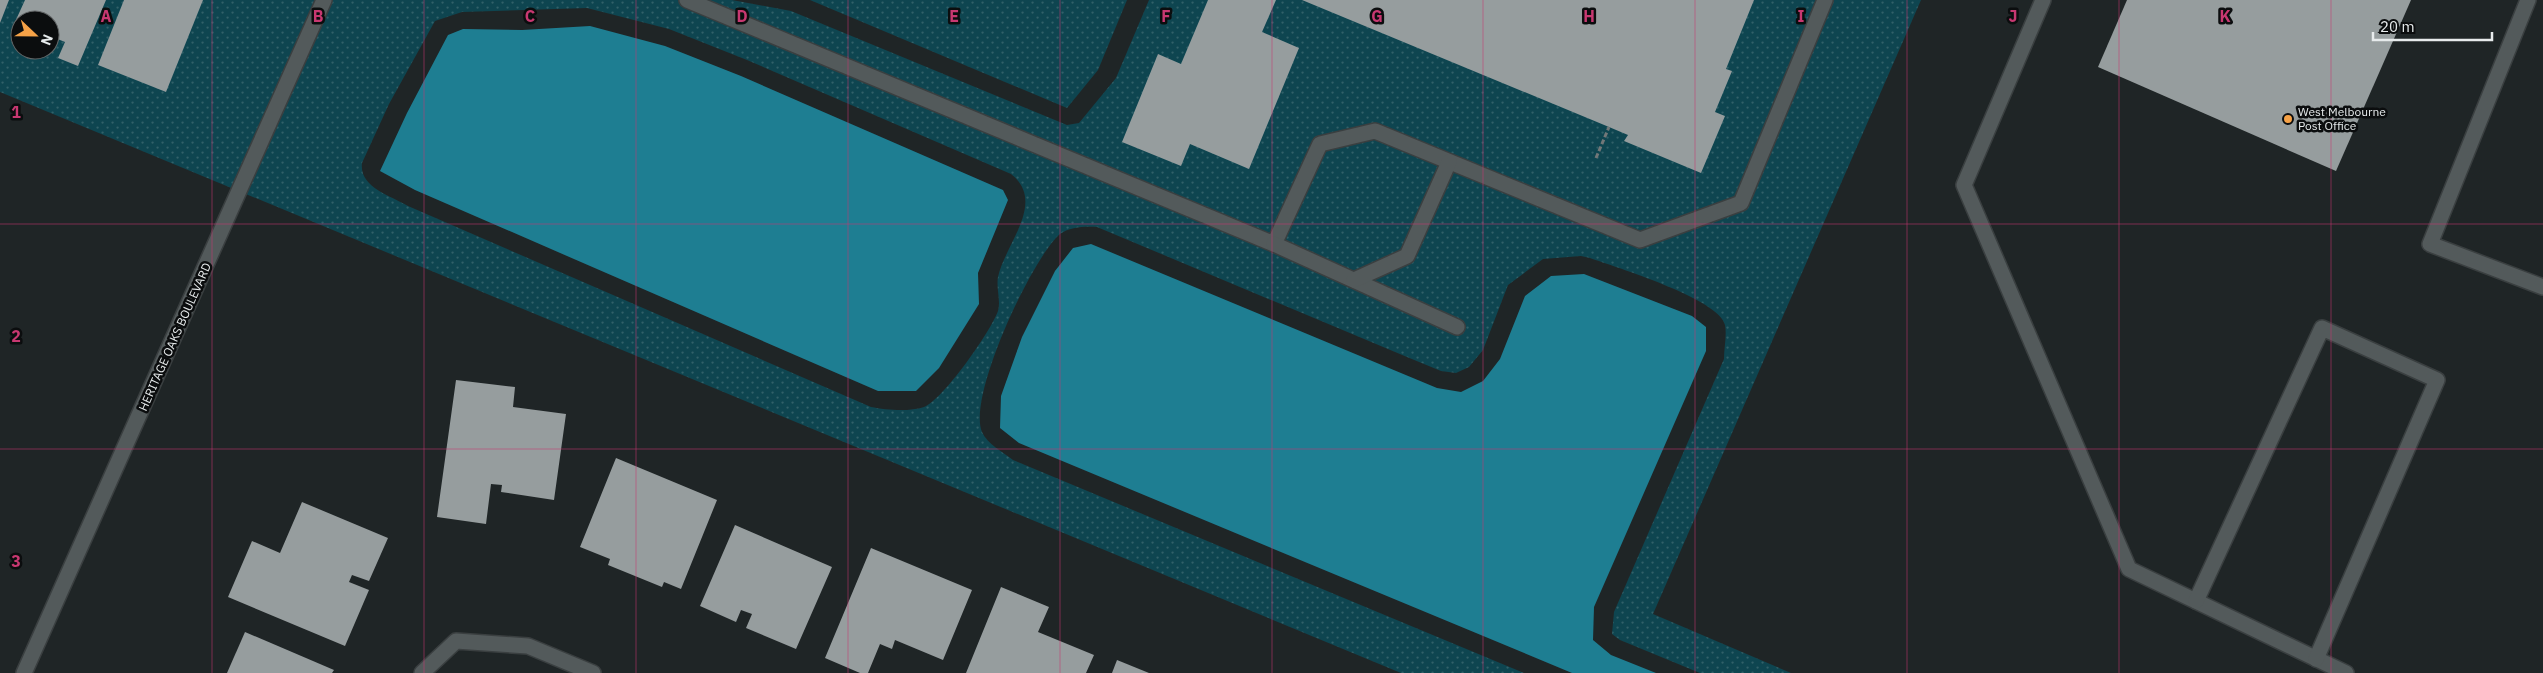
<svg xmlns="http://www.w3.org/2000/svg" width="2543" height="673" viewBox="0 0 2543 673" font-family="'IBM Plex Sans',sans-serif">
<style>
.grass{fill:url(#grass-dots);fill-rule:evenodd}
.water{fill:#1e7e92}
.building{fill:#969d9e}
.lines{fill:none;stroke-linecap:round;stroke-linejoin:round}
.minor-casing{stroke:#3a3f40;stroke-width:18}
.path{stroke:#727778;stroke-width:3;stroke-dasharray:5 2.5;stroke-linecap:butt}
.minor{stroke:#535a5b;stroke-width:15}
.grid{fill:none;stroke:#c83871;stroke-width:1;stroke-opacity:0.55}
.poi-dot{fill:#f6a247;stroke:#0b0d0e;stroke-width:2}
.labels{text-anchor:middle;stroke-width:5;stroke-linejoin:round;paint-order:stroke}
.poi-label{font-size:12px;fill:#e7ebec;stroke:#0b0d0e;text-anchor:start}
.street-label{font-size:12px;fill:#e7ebec;stroke:#0b0d0e}
.grid-label{font-size:16px;text-anchor:middle;font-weight:bold;fill:#c83871;stroke:#0b0d0e;stroke-width:5;stroke-linejoin:round;paint-order:stroke}
</style>
<defs>
<pattern id="grass-dots" width="8" height="8" patternUnits="userSpaceOnUse" patternTransform="scale(1.25)"><rect width="8" height="8" fill="#0e4550"/><path d="M2 2h.1M6 6h.1" fill="none" stroke="#316069" stroke-width="1.8" stroke-linecap="round"/></pattern>
</defs>
<rect width="100%" height="100%" fill="#1f2526"/>
<g class="grass">
<path d="M0 0H732L791 11 1067 125 1079 123 1116 78 1149 0H1921L1653 614 1791 673H1700L1620 640 1612 634 1614 612 1724 359C1724 348 1727 335 1725 325 1720 299 1615 267 1590 258L1581 256 1543 259 1508 285 1483 350 1469 367 1456 373 1441 371 1407 357 1097 227C1086 226 1069 227 1060 234 1032 258 967 397 982 432 987 444 1003 452 1013 460L1524 673H1401L0 92ZM587 8 669 29 747 60 1011 174C1047 202 1005 244 998 277 996 288 1001 301 998 311 991 331 943 400 924 407 909 412 886 410 871 407L408 206C389 195 359 187 362 163L389 104 435 21 462 12ZM20 20H50V50H20Z"/>
<path d="M810 0H1127L1098 70 1067 108Z"/>
</g>
<g class="water">
<path d="M590 26 665 46 741 76 1003 190 1008 200 978 273 979 304 939 368 916 391H878L415 190 380 171 407 113 448 35 463 29 522 30Z"/>
<path d="M1091 244 1437 388 1461 392 1483 381 1500 359 1525 296 1551 276 1584 274 1692 316 1706 327V351L1594 607 1593 640 1611 655 1656 673H1572L1019 443 1000 428 1001 396 1022 337 1055 271 1073 248Z"/>
</g>
<g class="building">
<path d="M0 0H9L0 23Z"/>
<path d="M25 0H106L78 66 58 58 65 42 50 36V20H20V24L15 22Z"/>
<path d="M124 0H203L166 92 98 65Z"/>
<path d="M1208 0H1276L1262 32 1299 48 1249 169 1190 144 1181 166 1122 142 1158 54 1181 64Z"/>
<path d="M1302 0H1754L1726 69 1732 71 1715 112 1725 116 1701 173 1624 141 1628 135 1609 127Z"/>
<path d="M2127 0H2411L2336 171 2098 67Z"/>
<path d="M456 380 515 387 513 407 566 414 554 500 501 492 502 485 491 484 486 524 437 517Z"/>
<path d="M616 458 717 500 681 589 664 582 662 587 608 565 610 559 580 547Z"/>
<path d="M302 502 388 538 369 581 352 575 349 582 369 590 345 646 228 597 252 541 280 553Z"/>
<path d="M735 525 832 567 796 649 746 628 752 614 741 610 736 622 700 606Z"/>
<path d="M871 548 972 590 943 660 895 640 892 649 880 644 868 673H860L825 658Z"/>
<path d="M1001 587 1049 607 1038 632 1094 655 1086 673H966Z"/>
<path d="M245 632 334 670 332 673H227Z"/>
<path d="M1117 660 1149 673H1112Z"/>
</g>
<g class="lines">
<defs>
<g id="minor">
<path d="M687 0 1274 244 1320 144 1375 131 1640 240 1741 203 1825 0"/>
<path d="M2043 0 1964 185 2129 569 2346 673"/>
<path d="M2528 0 2430 244 2543 287"/>
<path d="M1274 244 1457 327"/>
<path d="M1354 280 1407 256 1449 162"/>
<path d="M2196 601 2322 328 2437 380 2316 659"/>
<path d="M24 673 324 0"/>
<path d="M422 673 456 641 528 646 593 673"/>
</g>
</defs>
<use href="#minor" class="minor-casing"/>
<path class="path" d="M1596 158 1609 127"/>
<use href="#minor" class="minor"/>
</g>
<path class="grid" d="M212 0V673M424 0V673M636 0V673M848 0V673M1060 0V673M1272 0V673M1483 0V673M1695 0V673M1907 0V673M2119 0V673M2331 0V673M0 224H2543M0 449H2543"/>
<circle class="poi-dot" cx="2288" cy="119" r="5"/>
<g class="labels">
<g class="poi-label">
<text x="2298" y="116">West Melbourne<tspan x="2298" dy="14">Post Office</tspan></text>
</g>
<g class="street-label">
<text transform="translate(175 337) rotate(-66)" y="4">HERITAGE OAKS BOULEVARD</text>
</g>
</g>
<g class="grid-label">
<text x="106" y="22">A</text>
<text x="318" y="22">B</text>
<text x="530" y="22">C</text>
<text x="742" y="22">D</text>
<text x="954" y="22">E</text>
<text x="1166" y="22">F</text>
<text x="1377" y="22">G</text>
<text x="1589" y="22">H</text>
<text x="1801" y="22">I</text>
<text x="2013" y="22">J</text>
<text x="2225" y="22">K</text>
<text x="16" y="118">1</text>
<text x="16" y="342">2</text>
<text x="16" y="567">3</text>
</g>
<g transform="translate(35 35) rotate(112)"><circle r="24" fill="#0b0d0e" stroke="#636667"/>
<path d="M0-4L9 19L0 12L-9 19Z" fill="#f6a247"/>
<text y="-8" font-size="14" font-weight="bold" text-anchor="middle" fill="#e7ebec">N</text>
</g>
<path d="M2373 32v8h119v-8" fill="none" stroke="#e7ebec" stroke-width="2.5"/>
<text x="2380" y="32" font-size="15" fill="#e7ebec" stroke="#0b0d0e" stroke-width="4" paint-order="stroke">20 m</text>
</svg>
